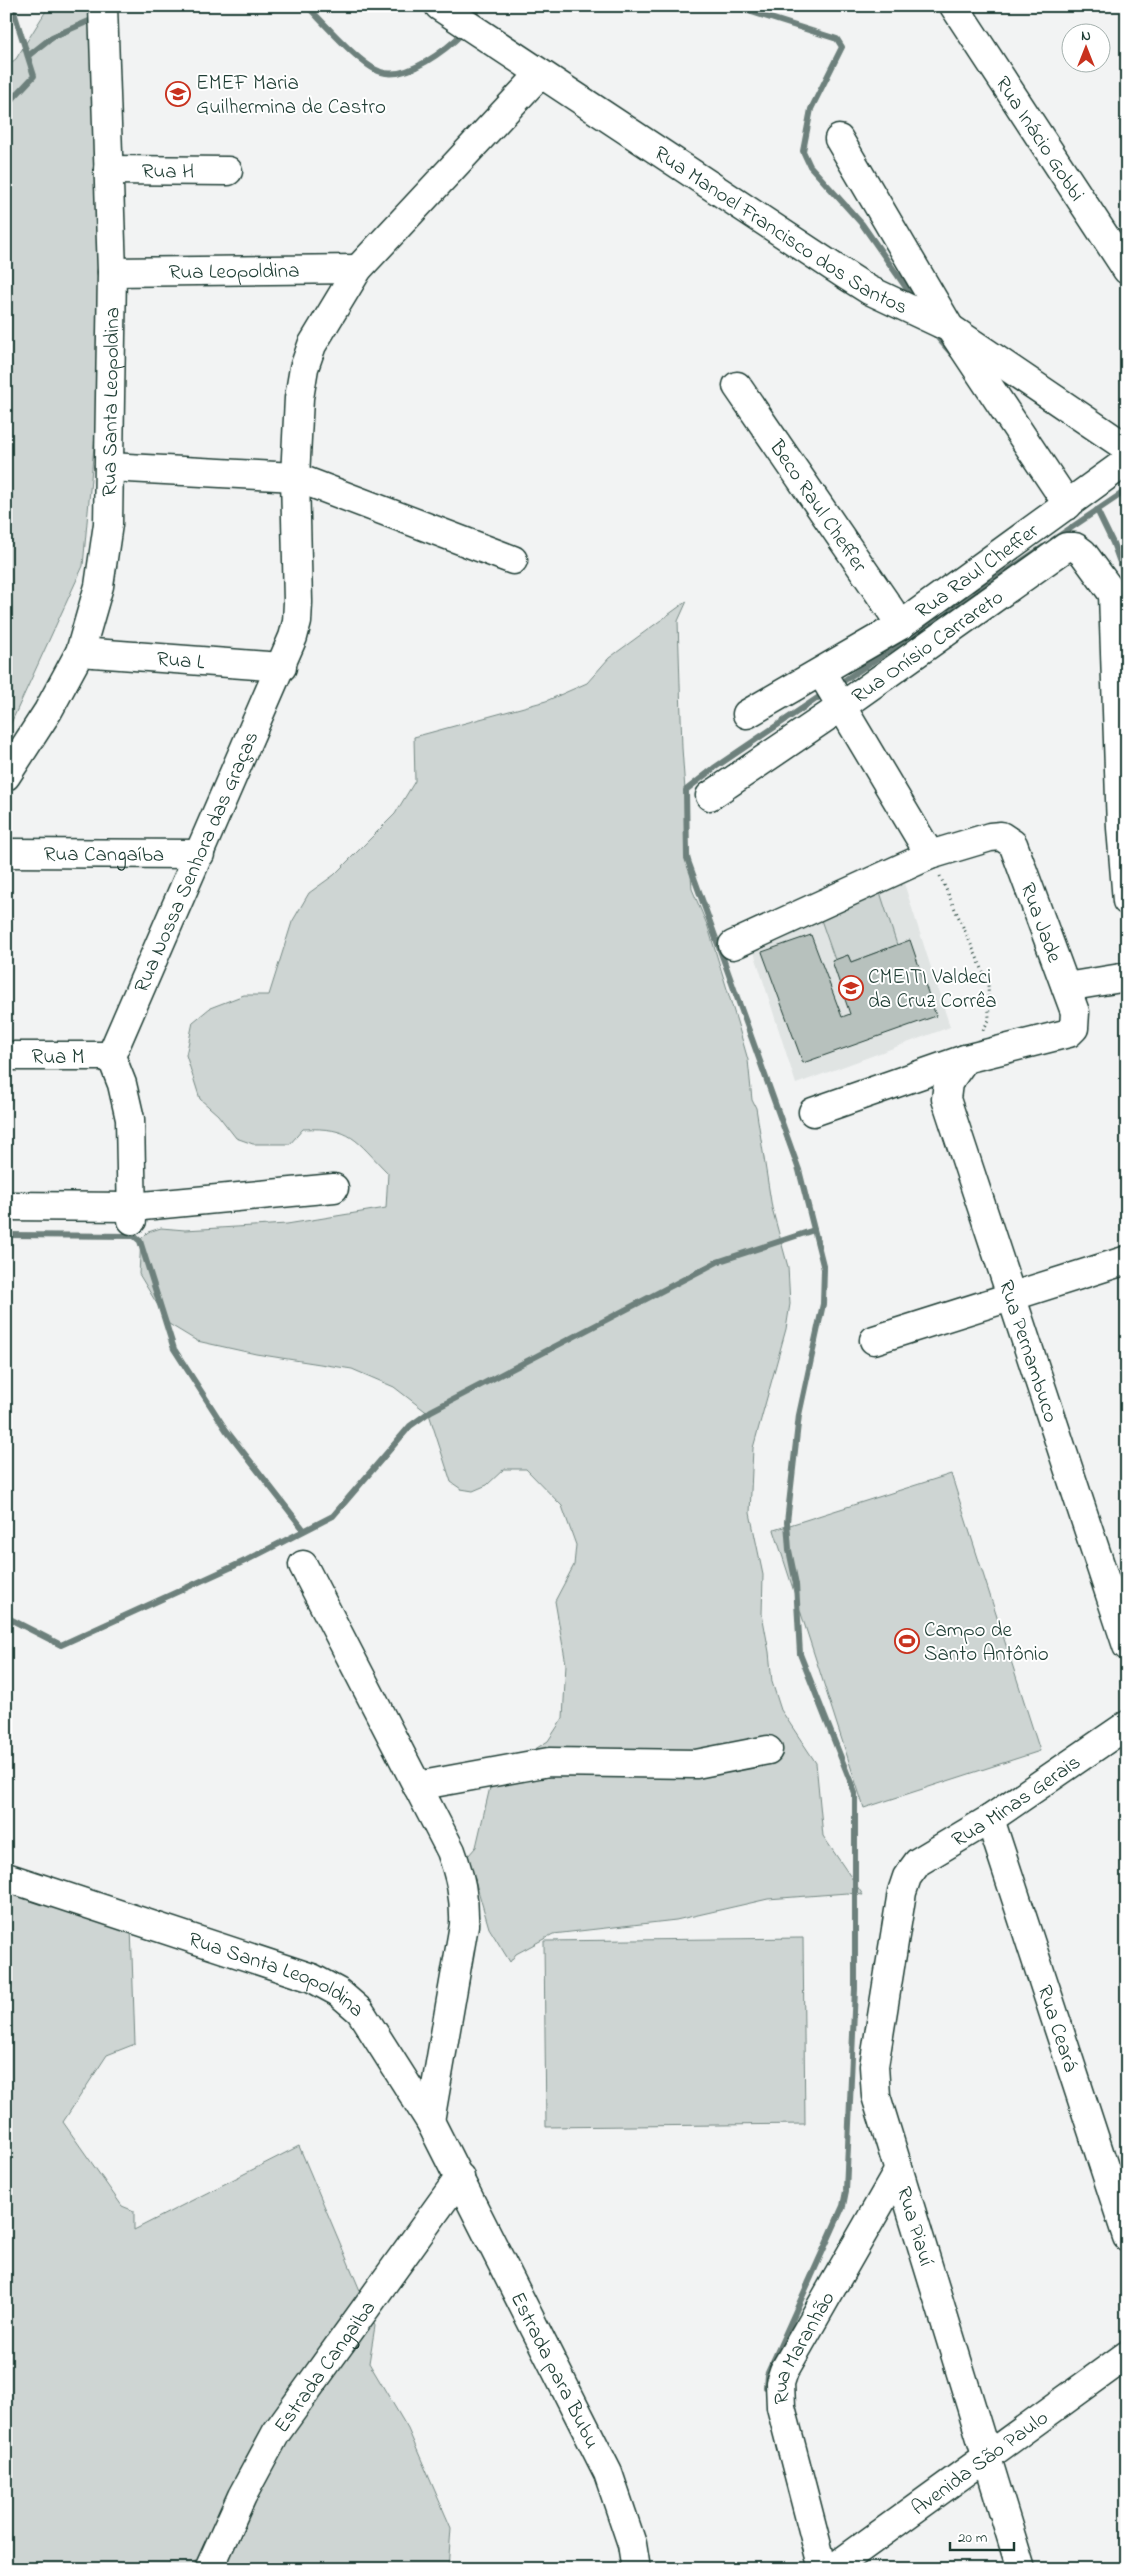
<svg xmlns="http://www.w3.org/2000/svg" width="1133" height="2575" viewBox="0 0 1133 2575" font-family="'Indie Flower',sans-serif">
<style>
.built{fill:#e0e4e3}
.green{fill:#ced5d3;stroke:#768984}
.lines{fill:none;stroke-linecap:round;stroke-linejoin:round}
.stream{stroke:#6d807b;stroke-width:6}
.building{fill:#b7c1bd;stroke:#1f3d34}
.minor-casing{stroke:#1f3d34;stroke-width:31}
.path{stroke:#1f3d34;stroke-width:3;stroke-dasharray:1 4;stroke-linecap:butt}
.minor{stroke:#fff;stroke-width:28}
.labels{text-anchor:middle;stroke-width:4;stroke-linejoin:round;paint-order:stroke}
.poi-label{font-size:21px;fill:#1f3d34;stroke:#fff;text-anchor:start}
.street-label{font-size:21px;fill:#1f3d34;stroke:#fff}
</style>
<rect width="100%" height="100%" fill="#f2f3f3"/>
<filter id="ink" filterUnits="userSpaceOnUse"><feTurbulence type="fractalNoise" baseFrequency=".02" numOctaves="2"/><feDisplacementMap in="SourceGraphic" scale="10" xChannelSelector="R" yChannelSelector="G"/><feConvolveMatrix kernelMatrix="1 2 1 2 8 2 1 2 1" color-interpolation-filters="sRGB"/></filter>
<g filter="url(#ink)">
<path class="built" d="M902 877 950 1027 796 1084 753 949Z"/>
<g class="green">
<path d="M49 6H96L109 282 83 566 6 734V66L16 59Z"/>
<path d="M687 601 678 621 682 748 692 889 708 927 738 1025 748 1060 752 1100 756 1108 772 1208 788 1267 790 1304 786 1329 753 1448 750 1513 763 1575 762 1614 769 1652 772 1682 781 1710 816 1763 823 1836 863 1895 847 1893 768 1899 676 1920 553 1934 516 1954 510 1962 489 1928 468 1856 476 1847 491 1783 507 1767 548 1741 563 1718 566 1664 555 1601 574 1565 576 1545 562 1506 526 1469H504L487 1485 473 1491 461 1489 451 1482 429 1414 394 1387 352 1369 256 1354 197 1341 169 1324 139 1274 141 1239 148 1232 161 1228 185 1230 287 1224 386 1208 388 1173C355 1140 353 1127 303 1129L290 1144H253L236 1138 218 1115 200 1099 186 1055 193 1022 210 1008 244 995H269L292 922 309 893 334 875 395 814 415 781 414 737 546 701 587 683 609 658Z"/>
<path d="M879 889 897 945 851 962 848 955 835 960 820 917Z"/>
<path d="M951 1474 1040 1751 864 1808 774 1530Z"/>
<path d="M6 1886 131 1927 135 2044 107 2055 63 2122 122 2206 134 2211V2230L299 2146 375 2326 369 2363 408 2429 451 2528 448 2569H6Z"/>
<path d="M803 1938 805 2124 546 2127 544 1941Z"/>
<path d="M1127 2163V2211L1113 2170Z"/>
</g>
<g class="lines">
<g class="stream">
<path d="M307 6C323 22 361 66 381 72 407 81 447 49 464 32"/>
<path d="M733 6 837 39 842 47 811 109 803 151 810 166 862 224 914 299"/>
<path d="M110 12 125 6"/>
<path d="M472 19 479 6"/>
<path d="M28 56 52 37 96 18"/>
<path d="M6 106 34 76 12 6"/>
<path d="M932 331 952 354"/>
<path d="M1097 510 1113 543 1127 582"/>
<path d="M1053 540 1127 490"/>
<path d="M836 686 1043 547"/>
<path d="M6 1235 134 1236 140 1241 174 1349 226 1430 304 1530"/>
<path d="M6 1617 61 1645 247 1560 333 1516 410 1426 431 1411 717 1262 814 1230"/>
<path d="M766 2387 767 2375 843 2206 846 2191 855 1989V1793L800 1654 796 1584 789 1550 787 1522 799 1415 823 1304 824 1269 799 1170 687 858 686 790 714 768 825 693"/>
</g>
</g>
<path class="building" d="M811 935 842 1017 850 1014 832 961 848 955 851 962 910 940 936 1016 803 1063 762 952Z"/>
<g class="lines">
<defs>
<g id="minor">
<path id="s1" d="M439 6 844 274 869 290 950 328 1127 448"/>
<path id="s2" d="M954 6 1127 270"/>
<path d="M839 139 950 328 1068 505"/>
<path id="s3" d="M108 170 228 171"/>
<path id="s4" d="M112 272 358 269"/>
<path id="s5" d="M737 386 901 625"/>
<path d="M109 467 295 477 513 560"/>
<path d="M1113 594 1121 828 1127 901"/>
<path id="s6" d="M80 652 282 667"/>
<path d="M821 672 930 855"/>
<path id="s7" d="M747 714 901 625 1127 461"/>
<path id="s8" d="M6 776 48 711 80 652 99 586 108 524 112 272 103 6"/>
<path id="s9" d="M710 796 841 707 1066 547H1075L1083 553 1127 613"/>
<path id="s10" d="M6 853 200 854"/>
<path id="s11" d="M733 945 930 855 990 837 1001 836 1013 844 1075 1012 1074 1028 1069 1033 965 1059 813 1112"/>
<path d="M1066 987 1127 977"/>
<path id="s12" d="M6 1056H111"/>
<path id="s13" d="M111 1056 293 637 297 622 298 602 295 477 299 398 304 368 312 345 358 269 540 74"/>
<path d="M111 1056 122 1084 130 1119 132 1220"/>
<path id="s14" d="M965 1059 948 1083 946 1099 1127 1646"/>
<path d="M6 1206 132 1207 334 1188"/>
<path d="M874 1340 1127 1260"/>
<path d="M303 1565 451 1851C460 1876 465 1897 464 1925L430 2121"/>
<path d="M417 1786 549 1762 696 1764 768 1750"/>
<path id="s15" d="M990 1819 1127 2237"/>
<path id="s16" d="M6 1877 312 1978 338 1992 360 2011 430 2121 608 2473 632 2544 636 2569"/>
<path id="s17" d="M209 2569 242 2496 276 2433 460 2177"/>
<path id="s18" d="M823 2569 781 2407 780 2383 784 2371 899 2170"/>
<path id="s19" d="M832 2569 1127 2355"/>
<path id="s20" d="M1021 2569 876 2096 874 2066 902 1892 907 1877 918 1862 990 1819 1127 1725"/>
</g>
</defs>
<use href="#minor" class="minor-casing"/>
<path class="path" d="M940 876 988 982 989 1020 983 1030"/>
<use href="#minor" class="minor"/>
</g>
</g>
<defs>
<symbol id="school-ring" viewBox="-11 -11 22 22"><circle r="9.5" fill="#fff" stroke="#c8321e" stroke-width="1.5"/><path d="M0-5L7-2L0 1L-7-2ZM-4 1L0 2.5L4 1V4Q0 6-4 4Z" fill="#c8321e"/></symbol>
<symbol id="stadium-ring" viewBox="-11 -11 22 22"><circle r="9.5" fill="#fff" stroke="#c8321e" stroke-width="1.5"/><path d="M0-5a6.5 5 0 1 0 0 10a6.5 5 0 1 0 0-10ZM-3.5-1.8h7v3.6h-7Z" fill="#c8321e"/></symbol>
</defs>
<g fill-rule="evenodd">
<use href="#school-ring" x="164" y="80" width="28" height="28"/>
<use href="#school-ring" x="837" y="974" width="28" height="28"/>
<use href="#stadium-ring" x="893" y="1627" width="28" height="28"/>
</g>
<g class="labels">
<g class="poi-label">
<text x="196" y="89">EMEF Maria<tspan x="196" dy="24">Guilhermina de Castro</tspan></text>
<text x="868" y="983">CMEITI Valdeci<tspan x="868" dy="24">da Cruz Corrêa</tspan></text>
<text x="924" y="1636">Campo de<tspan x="924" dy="24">Santo Antônio</tspan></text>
</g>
<g class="street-label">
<text dy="7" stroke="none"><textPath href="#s2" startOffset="158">Rua Inácio Gobbi</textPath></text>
<text dy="7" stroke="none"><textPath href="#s3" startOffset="60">Rua H</textPath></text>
<text dy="7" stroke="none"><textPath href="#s1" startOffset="409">Rua Manoel Francisco dos Santos</textPath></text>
<text dy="7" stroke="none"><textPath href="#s4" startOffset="122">Rua Leopoldina</textPath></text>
<text dy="7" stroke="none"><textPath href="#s8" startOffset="398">Rua Santa Leopoldina</textPath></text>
<text dy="7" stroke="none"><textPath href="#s5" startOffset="145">Beco Raul Cheffer</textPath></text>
<text dy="7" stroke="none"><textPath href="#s7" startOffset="271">Rua Raul Cheffer</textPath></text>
<text dy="7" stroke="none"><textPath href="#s9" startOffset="264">Rua Onísio Carrareto</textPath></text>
<text dy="7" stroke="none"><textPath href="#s6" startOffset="101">Rua L</textPath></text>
<text dy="7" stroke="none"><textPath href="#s10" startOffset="98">Rua Cangaíba</textPath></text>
<text dy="7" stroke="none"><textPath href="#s13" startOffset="212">Rua Nossa Senhora das Graças</textPath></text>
<text dy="7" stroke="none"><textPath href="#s11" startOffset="388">Rua Jade</textPath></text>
<text dy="7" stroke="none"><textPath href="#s12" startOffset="52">Rua M</textPath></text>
<text dy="7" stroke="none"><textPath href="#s14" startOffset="311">Rua Pernambuco</textPath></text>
<text dy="7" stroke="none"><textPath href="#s20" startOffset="851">Rua Minas Gerais</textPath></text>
<text dy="7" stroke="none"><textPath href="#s16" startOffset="288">Rua Santa Leopoldina</textPath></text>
<text dy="7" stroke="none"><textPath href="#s15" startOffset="220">Rua Ceará</textPath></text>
<text transform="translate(916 2226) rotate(73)" y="7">Rua Piauí</text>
<text dy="7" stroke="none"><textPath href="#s18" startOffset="232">Rua Maranhão</textPath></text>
<text dy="7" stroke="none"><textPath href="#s17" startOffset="234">Estrada Cangaiba</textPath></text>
<text dy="7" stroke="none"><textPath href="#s16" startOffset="790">Estrada para Bubu</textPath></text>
<text dy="7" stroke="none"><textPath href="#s19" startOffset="182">Avenida São Paulo</textPath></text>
</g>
</g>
<rect width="1133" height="2575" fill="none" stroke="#fff" stroke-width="25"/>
<rect x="12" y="12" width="1108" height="2550" fill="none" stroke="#1f3d34" stroke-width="2" filter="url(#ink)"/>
<g transform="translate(1086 48)"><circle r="24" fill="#ffffff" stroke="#a5b1ae"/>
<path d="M0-4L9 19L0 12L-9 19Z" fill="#c8321e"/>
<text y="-8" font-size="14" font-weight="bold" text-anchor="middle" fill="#1f3d34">N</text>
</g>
<path d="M950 2542v8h64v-8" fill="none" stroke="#1f3d34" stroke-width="2.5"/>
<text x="958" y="2542" font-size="15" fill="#1f3d34" stroke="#ffffff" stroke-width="4" paint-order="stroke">20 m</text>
</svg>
